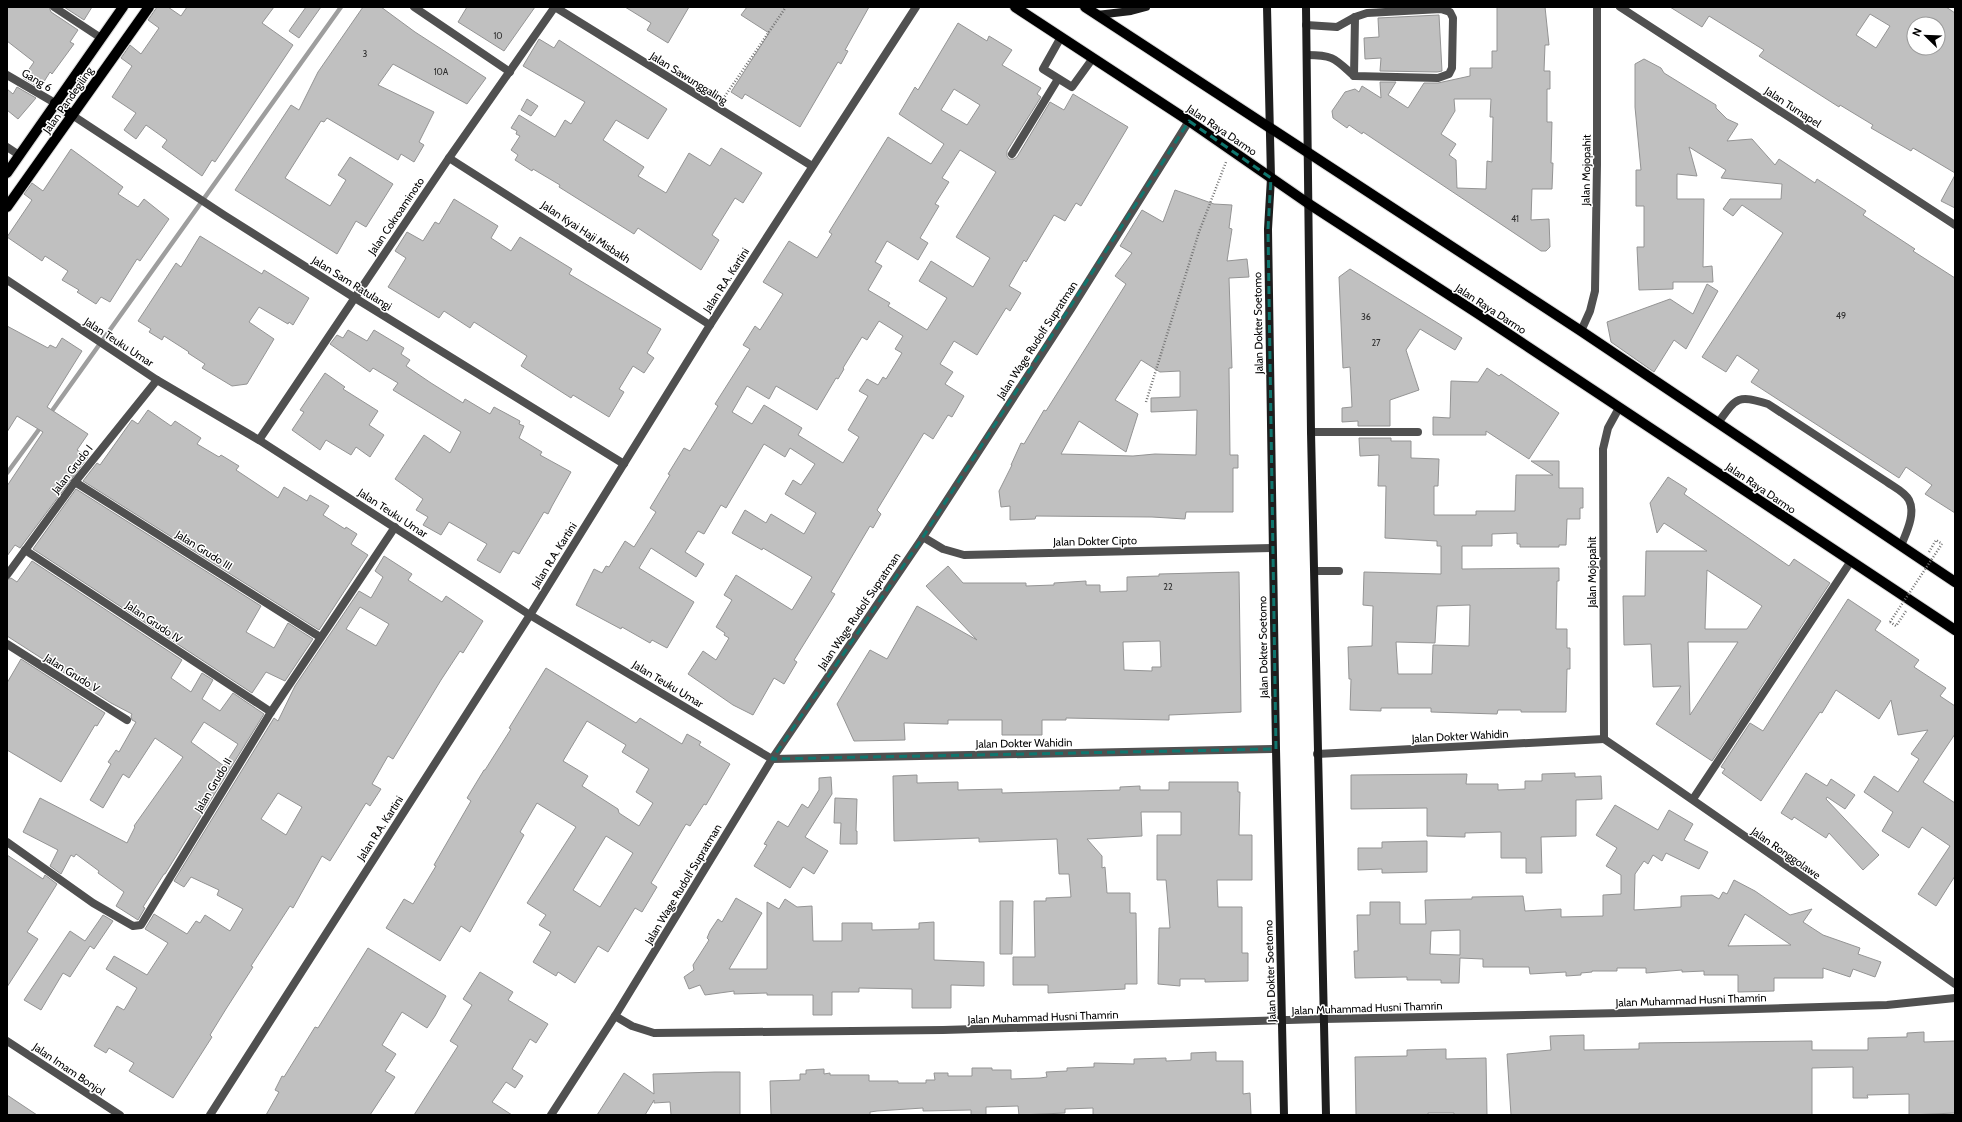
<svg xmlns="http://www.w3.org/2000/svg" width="1962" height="1122" viewBox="0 0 1962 1122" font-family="Cabin,sans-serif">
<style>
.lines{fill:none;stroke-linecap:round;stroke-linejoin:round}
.stream{stroke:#9e9e9e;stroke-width:4.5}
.building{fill:#c0c0c0;stroke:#949494;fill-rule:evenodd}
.primary-casing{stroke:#dbdbdb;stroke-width:12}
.path{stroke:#727272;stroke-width:2.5;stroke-dasharray:1 2;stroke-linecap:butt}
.service{stroke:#505050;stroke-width:8}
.minor{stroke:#505050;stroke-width:8}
.tertiary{stroke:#505050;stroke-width:8}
.secondary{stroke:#1d1d1d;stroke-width:8}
.primary{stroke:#000;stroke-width:10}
.path-bridge{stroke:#727272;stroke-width:2.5;stroke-dasharray:1 2;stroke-linecap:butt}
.marked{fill:none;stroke:#0f766e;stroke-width:3;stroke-dasharray:8 5;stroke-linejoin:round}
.labels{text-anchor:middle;stroke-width:3;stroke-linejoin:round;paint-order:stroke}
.number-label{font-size:9px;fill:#303030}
.street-label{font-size:11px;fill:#000;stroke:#fff}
</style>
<rect width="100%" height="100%" fill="#fff"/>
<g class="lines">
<g class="stream">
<path d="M49 415 341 7"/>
<path d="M7 473 43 424"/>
</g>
</g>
<g class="building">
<path d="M7 7H49L51 12 78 30 70 42 74 44 52 74 50 72 40 88 23 78 34 62 7 41Z"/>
<path d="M64 7H92L84 20Z"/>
<path d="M157 7H168L181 16 187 7H274L262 23 293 45 215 162 212 160 202 176 162 147 167 140 146 125 136 139 124 130 136 113 112 97 132 66 121 58 130 45 141 54 159 28 148 20Z"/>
<path d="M306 7H321L299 38 289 31Z"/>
<path d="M363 7H381L415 32 486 78 467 104 393 64 378 85 434 112 419 142 424 145 414 162 401 154 398 160 327 118 324 122 321 121 285 178 330 206 346 180 338 175 350 157 393 184 366 227 356 221 337 254 235 190 291 105 299 110 318 72Z"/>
<path d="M467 7H535L504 51 458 22Z"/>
<path d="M625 7H689L668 43 647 30 651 23Z"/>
<path d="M747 7H869L845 50 848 51 841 64 838 62 800 127 745 94 742 99 731 92 769 33 741 15Z"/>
<path d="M1497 7H1545L1549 45H1545L1544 71H1550V89H1547V122H1552L1551 163H1553L1552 189H1532L1531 220 1549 219 1550 247 1546 251H1541L1363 132 1362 134 1349 125 1347 128 1333 118 1332 111 1345 92 1355 89 1359 92 1362 86 1381 98 1380 82H1396L1388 95 1408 108 1424 83H1438L1470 76V68H1492V51H1497ZM1454 99H1491L1490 117H1493L1492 162 1487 161 1486 189 1457 188 1456 160 1449 155 1456 144 1441 134 1455 111Z"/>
<path d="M1670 7H1946L1955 13V173L1913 148 1911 151 1871 128 1873 125 1840 105 1839 107 1759 56 1764 50 1709 16 1702 27ZM1870 14 1890 26 1876 48 1856 35ZM1914 24H1938V48H1914Z"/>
<path d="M1439 15 1442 71 1437 72 1380 71 1381 58 1365 59 1364 38 1379 37 1378 18Z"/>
<path d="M958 23 987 41 989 36 1012 50 1002 65 1041 88 1037 94 1041 97 1007 151V156L1009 159H1014L1017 157 1050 102 1064 110 1073 94 1128 127 1081 206 1076 203 1065 221 1054 215 1026 262 1024 260 1009 286 1021 293 1010 311 1006 308 977 355 954 341 940 364 953 372 945 384 964 396 952 417 948 415 933 439 924 433 877 510 881 514 873 528 870 526 851 558 831 592 835 594 794 660 797 662 784 684 774 678 753 715 733 705 688 674 703 651 716 660 729 638 724 635 725 633 716 627 732 600 724 595 736 575 792 610 812 577 763 548 762 550 732 533 745 510 766 523 771 514 804 534 816 513 785 494 793 480 801 485 815 464 790 448 785 457 764 444 726 508 721 505 704 534 698 531 685 552 704 564 696 577 651 548 639 568 694 602 667 648 652 640 650 643 622 627 621 629 576 605 594 569 602 573 606 566 609 567 625 541 634 547 656 512 650 508 670 475 668 474 684 448 690 451 718 406 715 404 750 349 743 345 755 326 760 330 783 294 763 282 789 241 817 258 832 234 829 232 888 137 931 164 944 144 899 114 915 87 918 90ZM954 89 980 105 967 125 941 110ZM960 150 996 172 956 237 990 258 973 287 931 261 919 281 947 298 927 330 888 306 890 303 868 290 882 266 875 262 887 241 918 260 928 243 920 238 939 206 935 204 949 182 942 178ZM879 321 903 336 895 349 902 353 886 379 883 377 878 385 867 379 859 391 868 396 848 430 859 437 843 463 798 435 802 428 764 405 752 424 732 412 747 386 769 399 776 386 817 410 836 378 838 379 844 369 843 368 862 337 867 340Z"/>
<path d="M539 39 554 48 559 40 667 109 648 139 616 120 603 140 644 167 638 176 666 193 689 153 710 166 721 148 762 173 743 203 735 198 712 235 719 240 701 270 638 228 634 234 559 187 560 185 533 169 532 171 515 160 518 155 511 150 520 136 516 134 517 131 511 128 519 115 555 137 565 120 571 124 585 102 523 66Z"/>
<path d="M1644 59 1661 68 1664 73 1716 105V108L1727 119 1738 124 1727 141 1752 139 1775 165 1779 159 1815 183 1817 179 1866 211 1863 215 1915 249 1913 251 1955 278V513L1925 494 1932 485 1906 467 1899 478 1751 382 1759 370 1737 355 1726 372 1702 357 1783 233 1742 205 1733 216 1723 209 1730 199H1781L1782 184 1721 178 1726 170 1689 147 1697 176 1677 174V199H1704L1703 267 1712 266 1713 282H1673V289L1639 290 1637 247H1644V206H1636V170H1641L1635 107V64Z"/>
<path d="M17 87 36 98 18 119 7 110V89L13 94Z"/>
<path d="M527 99 538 106 531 116 521 110Z"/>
<path d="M71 149 123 187 118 194 138 207 144 199 169 219 140 261 137 259 110 302 101 297 96 304 77 292 79 290 62 280 68 271 45 256 42 261 7 237 32 200 24 194 32 183 43 191Z"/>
<path d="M1955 175V208L1941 201Z"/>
<path d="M1175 190 1214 204 1232 205 1229 228 1232 229 1227 261 1247 259 1249 277 1229 278 1232 368H1229L1230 455H1238V468H1233V512H1186L1185 519 1152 517 1036 516 1035 519 1010 520V506L1001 507 999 491 1012 465H1011L1021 443 1024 444 1044 410 1046 411 1126 284 1115 276 1132 253 1120 246 1142 210 1163 222ZM1141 360 1160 372 1180 371V397L1151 398V412L1197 410 1196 455 1155 454 1133 456 1061 454 1079 421 1126 452 1138 414 1115 400Z"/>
<path d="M454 199 498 226 491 238 511 251 520 237 572 269 569 274 661 329 647 353 654 358 644 373 633 366 619 389 624 392 609 417 573 395 571 398 521 366 527 356 474 322 470 328 444 311 439 318 388 287 406 258 395 251 407 232 423 241 435 222 439 224Z"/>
<path d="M200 236 262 274 264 270 309 298 293 325 289 322 288 324 259 307 249 322 274 339 247 384 232 386 202 368 205 364 188 353 189 352 164 336 162 340 149 332 151 329 138 321 176 263 181 267Z"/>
<path d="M1350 269 1462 338 1455 350 1420 329 1406 350 1419 390 1390 400V426H1358V421L1342 422V408L1352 407 1350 367 1343 368 1339 277Z"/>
<path d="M1707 284 1718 291 1686 349 1674 340 1654 372 1611 342 1607 322 1670 299 1693 314Z"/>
<path d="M7 326 48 348 50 345 56 348 62 338 82 351 47 407 88 434 77 450 88 457 20 548 15 545 7 556V486L43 432 17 416 7 432Z"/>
<path d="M348 330 367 341 374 330 404 348 401 354 410 360 406 366 431 383 463 403 465 399 490 414 494 407 520 421 519 424 524 426 519 438 542 452 540 455 571 472 552 506 548 514 544 512 519 554 513 551 500 573 477 560 487 544 449 522 441 535 423 525 428 517 416 510 423 499 395 479 424 435 450 453 461 432 393 390 398 383 373 368 370 372 330 344 337 335 343 338Z"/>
<path d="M1487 368 1499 376 1501 374 1559 413 1529 459 1486 431V435H1433V417L1450 418 1451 381 1478 382Z"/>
<path d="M325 373 345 387 343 389 378 411 369 425 384 435 370 457 356 447 351 455 326 440 320 450 292 430 304 412 300 410Z"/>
<path d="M148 410 171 426 175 421 201 438 197 444 219 457 221 455 239 466 236 470 278 498 284 487 307 501 310 495 329 506 323 515 345 529 346 527 357 534 351 544 368 555 319 630 83 481 97 463 100 465 132 420 138 424Z"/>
<path d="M1359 438H1391V441H1411V458L1439 459 1438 486H1434V515H1476V511H1515L1516 475H1553L1531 461H1559V488H1583V508H1580V519H1567L1566 545H1559V547H1520V544H1517V533L1492 534V546H1462V569L1559 568V581H1557L1556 629H1567V648H1570V669H1567L1566 712H1521V710H1498L1497 714 1431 712V708H1381V711L1350 710 1351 679H1349L1348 647 1372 646 1373 606 1363 605 1364 572 1441 574V546H1437V541L1385 538 1386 486H1378L1379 455 1360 456ZM1470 605 1469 646 1433 645 1432 674H1398L1396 642 1435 643 1437 606Z"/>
<path d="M1668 477 1687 489 1684 494 1789 566 1794 559 1830 583 1712 761 1656 724 1681 686 1653 687 1651 644 1624 645 1623 596H1645L1646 551H1707L1664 523 1657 533 1650 503ZM1707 570 1762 606 1747 629H1705ZM1688 642H1738L1690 715 1689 674Z"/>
<path d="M76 489 261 606 246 632 274 648 288 623 313 639 285 681 266 672 252 693 33 549Z"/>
<path d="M384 556 412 574 408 580 442 602 446 596 483 621 463 653 460 651 441 680 393 759 388 756 372 784 381 789 370 806 366 803 330 861 322 856 293 908 290 906 251 966 253 967 226 1009 210 1035 212 1037 173 1098 129 1071 134 1063 109 1048 106 1053 94 1046 117 1006 124 1010 137 988 106 969 114 956 147 975 168 943 145 929 154 914 187 934 196 921 200 923 205 915 230 931 243 909 217 895 219 890 191 877 184 887 174 881 274 718 278 721 295 686 359 591 371 598 383 577 375 571ZM360 607 389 624 376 646 346 629ZM278 793 302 807 286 835 261 819Z"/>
<path d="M32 561 182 660 171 678 191 692 202 673 213 680 202 699 220 711 233 693 264 714 165 874H164L143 907 145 908 138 920 116 906 124 892 98 873 99 871 76 854 74 857 71 855 61 874 50 866 58 850 23 832 40 798 127 843 135 827 134 826 183 757 155 738 129 778 123 774 103 808 90 800 111 764 108 762 116 750 119 752 136 722 132 720 131 716 132 714 111 703 7 636V580L11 578 17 582ZM204 722 238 744 224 766 191 742Z"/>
<path d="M948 566 963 583H1026V586L1054 585V583L1086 581V585H1100V592L1127 591V577L1159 576V574L1239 572 1241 712 1169 715V720L1066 718V720H1042V735H1002V720H948V724L904 723 905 740 854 741 837 704 870 650 887 659 917 606 977 640 926 586ZM1160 641 1161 667H1152V671L1124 670 1123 642Z"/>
<path d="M1848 599 1881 621 1875 630 1919 660 1914 667 1946 688 1940 696 1955 706V734L1923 782 1955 803V876L1936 906 1918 894 1950 846 1922 827 1909 848 1882 831 1893 812 1864 792 1874 776 1898 792 1919 759 1911 754 1928 730 1898 735 1891 700 1879 719 1836 690 1822 713 1820 712 1761 801 1722 773 1725 769 1721 767 1750 723 1763 731Z"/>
<path d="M21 659 105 713 97 726 95 725 61 782 7 750V683Z"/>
<path d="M546 668 636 723 640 718 682 744 687 734 701 742 699 745 730 764 706 805 704 804 690 826 686 824 651 883 657 887 642 912 635 908 608 952 598 946 575 983 558 972 556 976 533 962 551 932 539 925 546 915 527 903 576 827 537 803 520 832 524 835 470 932 461 926 440 961 386 928 404 899 413 904 436 866 434 865 471 801 467 798 484 770H485L511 729 509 728ZM587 721 626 745 622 752 649 769 636 792 653 803 639 826 619 813 618 809 582 786 588 776 563 761ZM606 836 633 853 600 907 573 890Z"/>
<path d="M1575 773V777L1601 776 1602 799 1576 800V836L1541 837 1542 873H1526V858H1501V832L1465 833V837L1427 836V808L1351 809V775L1467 774 1466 784H1498V790L1525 789V781H1542V774Z"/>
<path d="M1806 773 1827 786 1831 779 1855 795 1845 809 1827 797 1826 799 1879 855 1863 870 1829 833 1826 838 1794 817 1792 820 1781 813Z"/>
<path d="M917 775V783L958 782V790L1002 789V793L1120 790V787L1140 786V790H1169V782H1238V792H1240L1239 835H1252V880H1217L1218 907H1242V953H1248V981L1205 982V979H1180V986L1158 984 1159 928H1170L1166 880H1157V835H1181V812H1141L1142 836 1087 839 1102 856V868L1105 867 1107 893H1130V913H1136L1137 984H1125V989L1048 993V985H1013V957H1035L1034 901H1046V898L1071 897 1069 874H1059L1057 839 979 842V838L894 841 893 776Z"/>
<path d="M831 777 832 794 805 837 828 851 814 874 803 867 790 888 754 866 767 845 764 844 778 821 788 827 802 804 808 808 819 790V778Z"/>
<path d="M835 798 857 799 856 831H857V844H840L841 823H834Z"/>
<path d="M1615 805 1658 830 1669 810 1693 824 1684 840 1708 852 1699 869 1666 853 1662 861 1653 855 1648 864 1644 861 1635 874 1634 910 1681 907V896L1712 895 1719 899 1723 892 1727 894 1734 880 1755 891 1790 915 1812 909 1803 922 1823 935 1860 948 1858 954 1881 962 1875 977 1853 969 1850 977 1823 968V978H1774V991L1738 992V975H1704V971L1682 972V970L1646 973V968H1617V971H1592V972L1581 973V975L1566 976V972L1530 974 1529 967H1483V959L1460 958 1459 983H1441V980H1407V977L1355 978 1354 951H1358L1357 915H1370V902H1400V924H1426L1425 900 1472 899V897L1523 896 1525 911 1561 909V917L1603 916V895L1621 894V875L1606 866 1617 848 1596 835ZM1745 914 1791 945 1728 946ZM1460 930V955L1430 954 1431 931Z"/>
<path d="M1427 841V872L1382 873V869L1358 870V848H1382V842Z"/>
<path d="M7 855 43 879 45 875 57 884 27 932 38 939 7 987Z"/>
<path d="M736 898 762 913 729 969H767V902L779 909 785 899 797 907 812 906 813 941H842V923H872V930L919 929V923L934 922V960L984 962V986L951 985V1008H912V989L859 988V992H832V1015H813V995H767V993L734 994V991L705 995 700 985 689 989 684 977 694 970 693 965 709 940 707 938 710 931 718 919 722 922Z"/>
<path d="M1000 901H1013L1012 954H1000Z"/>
<path d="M103 915 113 921 94 949 90 946 70 977 63 973 41 1010 24 1000 70 931 85 941Z"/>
<path d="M368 948 446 996 435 1016 427 1028 402 1012 382 1045 396 1054 385 1071 395 1077 370 1115H266L279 1092 275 1090 282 1076 284 1077 315 1027 318 1028Z"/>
<path d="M480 972 513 992 508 1000 548 1024 536 1043 530 1039 512 1069 523 1076 515 1088 506 1082 492 1102 512 1115H414L458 1046 450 1041 472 1005 463 999Z"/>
<path d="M1924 1032V1042L1955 1041V1113L1909 1115V1094L1867 1095 1868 1098H1853V1067L1812 1068V1115H1511L1507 1054 1551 1050 1550 1036 1584 1035V1050L1639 1049V1043L1812 1041V1050H1868V1038L1907 1037V1033Z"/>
<path d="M1446 1049V1059L1486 1058 1487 1115H1454V1113H1428V1115H1356L1355 1057 1407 1056V1050Z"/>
<path d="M1216 1052V1061H1243V1094L1250 1093 1251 1115H1093V1108L1065 1109V1113L1019 1115 1018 1106 986 1107V1115H971V1110L923 1111V1108L877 1111 870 1112V1115H771L770 1081 800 1080V1074H806V1070L824 1069V1074L830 1073V1075H869V1081H898V1083H926V1080H935L934 1073H948V1076H972V1068H992V1070H1011V1079L1040 1078 1047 1077 1046 1072 1067 1071V1068L1094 1067V1063L1134 1064V1059L1166 1058V1061L1191 1060V1053Z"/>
<path d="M715 1072H740V1115H671L670 1102 654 1103V1100L645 1115H597L624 1073 654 1094 653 1074Z"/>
<path d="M7 1095 37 1115H7Z"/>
</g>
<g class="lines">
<defs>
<g id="primary">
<path d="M1015 7 1189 121 1309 204 1480 315 1955 630"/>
<path d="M1085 7 1581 331 1955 582"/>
<path d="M55 103 72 115"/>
<path d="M7 173 123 7"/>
<path d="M7 207 149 7"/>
</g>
</defs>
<use href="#primary" class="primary-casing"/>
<g class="path">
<path d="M723 99 786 7"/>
<path d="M1146 402 1199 232 1226 162"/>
<path d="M1929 552 1936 540 1942 544"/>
<path d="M1890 622 1896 626 1906 611"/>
</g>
<g class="service">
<path d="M1306 25 1337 27 1355 17 1367 13 1441 9 1450 12 1453 18 1452 68 1449 74 1438 78 1354 76C1335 59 1334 55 1307 55"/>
<path d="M1061 37 1043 69 1072 87 1093 58"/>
<path d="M1354 76 1355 17"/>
<path d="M1012 154 1058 79"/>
<path d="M1718 423C1736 398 1737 394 1768 404L1887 482C1894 487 1905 492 1909 500 1916 514 1906 533 1901 546"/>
<path d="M1311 432H1418"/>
<path d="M1315 571H1339"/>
<path d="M1693 799 1851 561"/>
</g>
<g class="minor">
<path d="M54 7 101 38"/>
<path d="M414 7 510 72"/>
<path d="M1620 7 1955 225"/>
<path d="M7 75 55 103"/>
<path d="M72 115 224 215 355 298 624 464"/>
<path d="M7 147 19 155"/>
<path d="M449 158 710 325"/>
<path d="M7 280 157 380 259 440 530 615 772 759 1276 749"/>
<path d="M259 440 449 158 554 8"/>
<path d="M75 482 320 637"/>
<path d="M923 537 943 549 964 555 1272 548"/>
<path d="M25 550 271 712"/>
<path d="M7 575 75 482 157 380"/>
<path d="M7 644 127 720"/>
<path d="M1604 739C1722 819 1838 902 1955 984"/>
<path d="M1604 739 1603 449 1608 428 1619 408"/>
<path d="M1317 754 1604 739"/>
<path d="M7 842 93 903 133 926 141 925 271 712 395 527"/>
<path d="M615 1016 632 1026 654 1033 943 1030 1323 1019 1623 1013 1887 1005 1955 998"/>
</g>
<g class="tertiary">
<path d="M555 7 812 166"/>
<path d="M1581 331 1590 311 1595 291 1597 164V7"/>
<path d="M7 1041 120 1115"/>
<path d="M210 1115 530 615 710 325 916 7"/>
<path d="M551 1115 615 1016 772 759 923 537 1071 309 1189 121"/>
</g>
<g class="secondary">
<path d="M1267 7 1271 178 1268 229 1276 749 1284 1115"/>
<path d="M1306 7 1311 432 1326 1115"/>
<path d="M1097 15 1131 11 1146 7"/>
</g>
<use href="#primary" class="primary"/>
<path class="path-bridge" d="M1890 622 1942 544"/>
</g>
<path class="marked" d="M1189 121 1271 178 1268 229 1276 749 772 759 923 537Z"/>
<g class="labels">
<g class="number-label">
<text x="498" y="39">10</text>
<text x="365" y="57">3</text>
<text x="441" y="75">10A</text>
<text x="1515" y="222">41</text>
<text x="1841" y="319">49</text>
<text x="1366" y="320">36</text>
<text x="1376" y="346">27</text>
<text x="1168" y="590">22</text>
</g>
<g class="street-label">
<text transform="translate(689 78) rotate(32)" y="4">Jalan Sawunggaling</text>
<text transform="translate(37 80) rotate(31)" y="4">Gang 6</text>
<text transform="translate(68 100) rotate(-55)" y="4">Jalan Pandegiling</text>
<text transform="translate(1793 107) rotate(33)" y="4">Jalan Tumapel</text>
<text transform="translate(1222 130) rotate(34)" y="4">Jalan Raya Darmo</text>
<text transform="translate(1586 170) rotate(-89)" y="4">Jalan Mojopahit</text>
<text transform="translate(396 216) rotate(-56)" y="4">Jalan Cokroaminoto</text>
<text transform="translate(586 232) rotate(33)" y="4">Jalan Kyai Haji Misbakh</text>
<text transform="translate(726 280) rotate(-57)" y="4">Jalan R.A. Kartini</text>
<text transform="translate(352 283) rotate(32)" y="4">Jalan Sam Ratulangi</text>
<text transform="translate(1491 309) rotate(33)" y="4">Jalan Raya Darmo</text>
<text transform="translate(1258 323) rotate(-91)" y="4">Jalan Dokter Soetomo</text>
<text transform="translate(1037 340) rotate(-57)" y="4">Jalan Wage Rudolf Supratman</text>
<text transform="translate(119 342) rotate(33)" y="4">Jalan Teuku Umar</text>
<text transform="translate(72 469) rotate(-52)" y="4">Jalan Grudo I</text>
<text transform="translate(1761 488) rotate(34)" y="4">Jalan Raya Darmo</text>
<text transform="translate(393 513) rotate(33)" y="4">Jalan Teuku Umar</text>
<text transform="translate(1095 541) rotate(-1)" y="4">Jalan Dokter Cipto</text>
<text transform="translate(204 550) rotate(32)" y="4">Jalan Grudo III</text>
<text transform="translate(554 555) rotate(-58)" y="4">Jalan R.A. Kartini</text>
<text transform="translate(1592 572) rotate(-90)" y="4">Jalan Mojopahit</text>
<text transform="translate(859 611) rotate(-56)" y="4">Jalan Wage Rudolf Supratman</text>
<text transform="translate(154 622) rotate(34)" y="4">Jalan Grudo IV</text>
<text transform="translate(1263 647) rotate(-91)" y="4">Jalan Dokter Soetomo</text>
<text transform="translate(72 673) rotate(32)" y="4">Jalan Grudo V</text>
<text transform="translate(668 684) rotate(31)" y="4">Jalan Teuku Umar</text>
<text transform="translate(1460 736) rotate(-3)" y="4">Jalan Dokter Wahidin</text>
<text transform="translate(1024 743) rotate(-1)" y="4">Jalan Dokter Wahidin</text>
<text transform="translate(213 785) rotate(-59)" y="4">Jalan Grudo II</text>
<text transform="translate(380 828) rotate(-57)" y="4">Jalan R.A. Kartini</text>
<text transform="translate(1786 853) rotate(35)" y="4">Jalan Ronggolawe</text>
<text transform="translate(683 884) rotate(-59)" y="4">Jalan Wage Rudolf Supratman</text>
<text transform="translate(1270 971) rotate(-92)" y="4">Jalan Dokter Soetomo</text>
<text transform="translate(1691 1000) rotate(-2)" y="4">Jalan Muhammad Husni Thamrin</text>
<text transform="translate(1367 1008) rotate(-2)" y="4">Jalan Muhammad Husni Thamrin</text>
<text transform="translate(1043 1017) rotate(-2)" y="4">Jalan Muhammad Husni Thamrin</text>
<text transform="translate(69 1069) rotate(34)" y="4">Jalan Imam Bonjol</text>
</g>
</g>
<rect width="1962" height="1122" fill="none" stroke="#000000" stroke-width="16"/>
<g transform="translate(1926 36) rotate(293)"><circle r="19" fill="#ffffff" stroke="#999999"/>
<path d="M0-3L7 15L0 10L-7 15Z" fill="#000000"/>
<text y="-6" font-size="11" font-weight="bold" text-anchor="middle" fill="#000000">N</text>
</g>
</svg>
